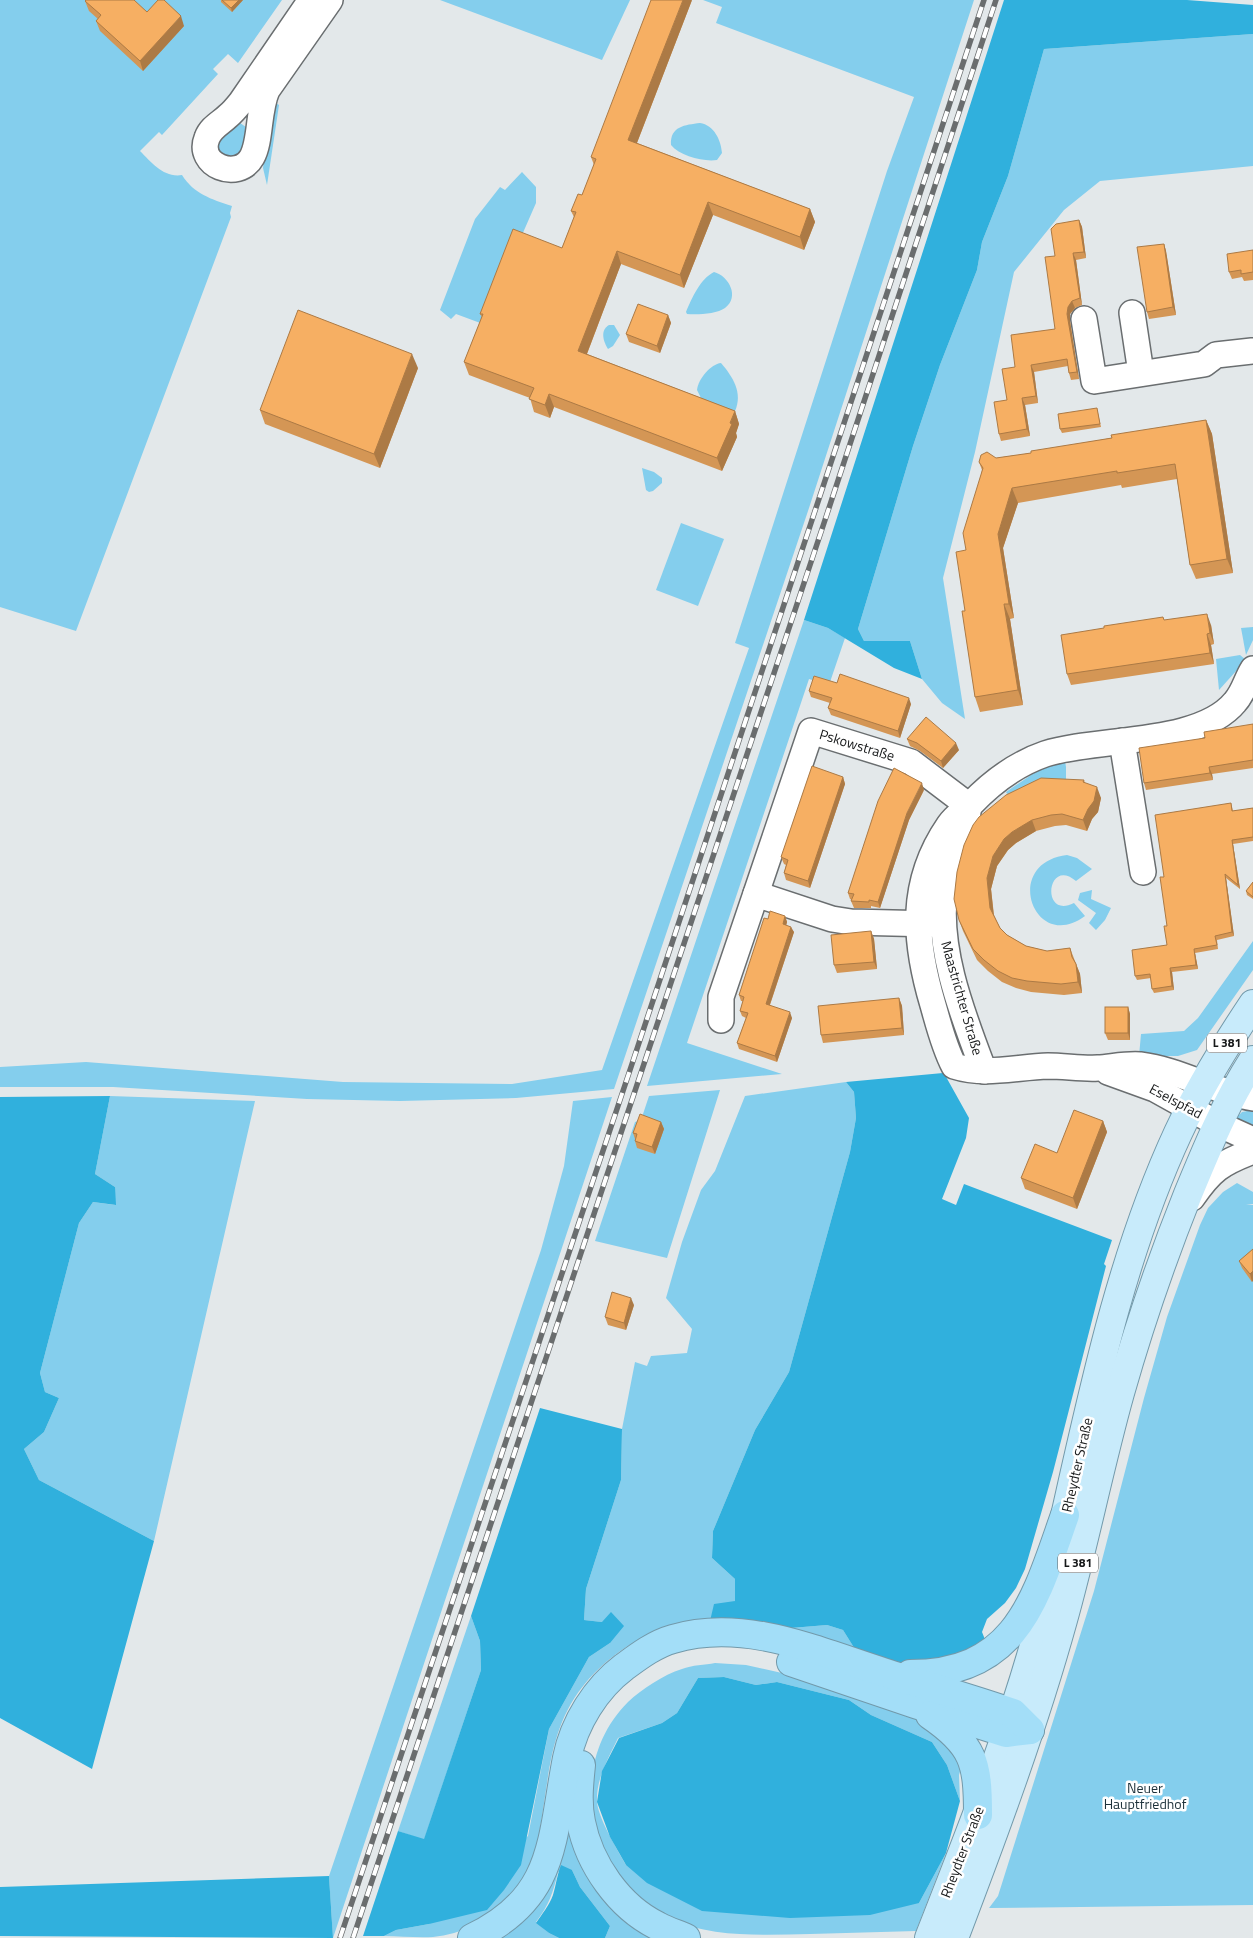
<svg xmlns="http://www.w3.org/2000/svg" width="1253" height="1938" viewBox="0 0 1253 1938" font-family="'Titillium Web',sans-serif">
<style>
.green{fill:#84ceed}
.forest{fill:#30b0dd}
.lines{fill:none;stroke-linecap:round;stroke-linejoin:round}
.minor-casing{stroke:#6a6e70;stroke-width:28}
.major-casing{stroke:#7299aa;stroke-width:30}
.highway-casing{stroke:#7299aa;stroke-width:30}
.minor{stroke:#fff;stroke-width:25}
.major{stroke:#c8ebfb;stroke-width:28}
.highway{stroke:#a3def8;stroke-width:28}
.rail-casing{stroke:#6a6d6e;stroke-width:5.5}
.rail{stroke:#fff;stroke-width:4;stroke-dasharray:11;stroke-linecap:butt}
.wall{fill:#d49655}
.shaded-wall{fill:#ac7a45}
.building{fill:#f6af63;stroke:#ac7a45}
.labels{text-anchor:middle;stroke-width:5;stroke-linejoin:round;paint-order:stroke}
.shield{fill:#fff;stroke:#5d5e5f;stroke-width:1}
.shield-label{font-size:12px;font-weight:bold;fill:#17191a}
.street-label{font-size:14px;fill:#17191a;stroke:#fff}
.park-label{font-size:14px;fill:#1d313a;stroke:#fff}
</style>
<rect width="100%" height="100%" fill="#e3e8ea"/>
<g class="green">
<path d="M0 0H282L238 63 228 54 213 69 218 74 162 135 159 132 140 151C152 163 164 178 182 175 194 194 211 199 232 206L230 213 231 217 76 631 0 607Z"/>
<path d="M440 0H630L602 60Z"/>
<path d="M703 0H974L809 508 614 1089 516 1098 400 1101 307 1099 113 1087H0V1067L86 1062 343 1082 512 1084 602 1070 749 648 735 643 887 171 914 97 716 23 722 7Z"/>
<path d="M1253 34V166L1100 181 1064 210 1014 272 975 452 943 578 965 719 942 703 922 679 910 641H864L858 629 913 446 940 365 977 270 982 242 1008 176 1044 49Z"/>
<path d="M271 103H276L279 105 267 185 263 168Z"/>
<path d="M240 123 246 127 247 132 241 156 222 157 217 148C220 137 228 126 240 123Z"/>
<path d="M700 123C714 125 721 140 722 153L717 160C703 162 680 156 671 145 670 126 685 125 700 123Z"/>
<path d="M522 172 536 187V203L483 324 456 314 451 319 440 310 475 219 500 187 505 190Z"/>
<path d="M714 272C729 276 740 297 725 308 717 314 697 315 687 314L686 312C692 298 700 279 714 272Z"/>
<path d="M609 325H614L620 335 613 346 608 349C603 341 600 330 609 325Z"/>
<path d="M721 363C733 377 743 393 735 411L732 412 702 400 697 390C698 379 711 364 721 363Z"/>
<path d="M642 468 654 472 662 478V483L653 491 649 492 646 490Z"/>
<path d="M681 523 724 539 698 606 656 590Z"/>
<path d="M804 620 828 628 845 638 829 685 809 679 687 1043 782 1074 647 1086Z"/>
<path d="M1253 627V640L1246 655 1241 628Z"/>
<path d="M1240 655 1246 660 1219 690 1216 659Z"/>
<path d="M1065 761 1066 767V789L1013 803 1006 792 1037 771Z"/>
<path d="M1067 855 1077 858 1092 869 1076 881C1047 856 1040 920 1074 903L1085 916C1034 954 1001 863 1067 855Z"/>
<path d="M1092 890 1091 899 1111 908 1105 920 1096 930 1089 923 1096 913 1078 900 1080 893Z"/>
<path d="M1253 941V970L1197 1050 1178 1056H1139L1141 1034 1184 1031 1198 1018Z"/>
<path d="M846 1082 854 1092 856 1118 850 1152 789 1372 755 1430 713 1531 712 1558 735 1579V1601C727 1607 719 1616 711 1620 698 1628 671 1627 656 1633 630 1641 606 1660 588 1680 549 1725 550 1773 540 1828 538 1839 538 1852 534 1862 519 1903 476 1933 433 1937 417 1938 400 1936 384 1936L396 1930 429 1924 528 1836 549 1729 589 1657 610 1643 602 1622 584 1620 586 1589 621 1480 622 1429 635 1362 647 1366 651 1356 687 1353 692 1329 666 1298 682 1242 701 1190 715 1171 745 1096Z"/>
<path d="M720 1090 667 1258 595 1241 635 1122 641 1120 649 1096Z"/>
<path d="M110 1096 255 1101 154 1541 39 1480 24 1449 44 1432 59 1398 45 1392 40 1373 79 1223 93 1202 115 1205V1187L95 1174Z"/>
<path d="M612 1097 333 1938 329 1876 541 1250 564 1166 573 1101Z"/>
<path d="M1253 1110V1132L1238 1121 1237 1117 1242 1112Z"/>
<path d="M1237 1183 1253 1192V1204L1246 1205H1253V1905L989 1908 998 1896 1094 1591 1144 1398 1167 1317 1200 1225 1208 1208 1223 1192Z"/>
<path d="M471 1616 480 1641 481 1670 424 1840 398 1831Z"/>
<path d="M827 1625 843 1630 858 1654 779 1629Z"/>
<path d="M715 1663 746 1665 791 1675 927 1720 963 1762 959 1775 960 1801 947 1765 932 1742 871 1715 849 1700 777 1682 756 1685 724 1677 698 1678 677 1713 662 1723 618 1738C609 1757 596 1779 597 1801 597 1816 618 1851 626 1865L919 1903 946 1853 916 1931C881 1932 846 1933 810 1934 763 1935 713 1938 669 1919 588 1881 563 1767 628 1702 642 1689 663 1675 682 1669 692 1665 705 1665 715 1663Z"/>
<path d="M569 1805 663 1938H605L610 1926 580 1887 572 1870 558 1872C553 1893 549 1905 536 1922L549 1933 559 1938H492Z"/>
</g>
<g class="forest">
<path d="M1004 0H1187L1253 5V34L1044 49 1008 176 982 242 977 270 940 365 913 446 858 629 864 641H910L922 679 894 668 828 628 804 620Z"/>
<path d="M943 1073 945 1075 969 1118 966 1138 942 1199 956 1205 964 1184 1112 1240 1104 1264 1106 1266 1053 1472 1025 1569 1016 1588 1005 1603 987 1619 982 1632 986 1642 964 1655 918 1664 885 1662 858 1654 843 1630 827 1625 779 1629 710 1621 714 1604 735 1601V1579L712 1558 713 1531 755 1430 789 1372 850 1152 856 1118 854 1092 846 1082Z"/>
<path d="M110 1096 95 1174 115 1187 116 1205 93 1202 79 1223 40 1373 45 1392 59 1398 44 1432 24 1449 39 1480 154 1541 92 1769 0 1718V1097Z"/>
<path d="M540 1408 622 1429 621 1480 586 1589 584 1620 602 1622 611 1612 624 1626 610 1643 589 1657 549 1729 521 1865 504 1890 487 1910 429 1924 396 1930 384 1936H363L398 1831 424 1839 481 1670 480 1641 471 1616Z"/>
<path d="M724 1677 756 1685 777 1682 849 1700 871 1715 932 1742 947 1765 960 1801 946 1853 919 1903 870 1915 790 1918 702 1911 647 1883 626 1865 610 1837 597 1802 602 1771 619 1738 662 1723 677 1713 698 1678Z"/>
<path d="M561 1865 572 1870 580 1887 610 1926 605 1938H559L549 1933 536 1923C542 1914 549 1906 553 1895 556 1885 557 1875 561 1865Z"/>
<path d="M329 1876 333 1938 0 1936V1887Z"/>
</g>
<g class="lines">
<defs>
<g id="minor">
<path d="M311 0 241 102C237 107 233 112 228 116 221 123 211 127 207 138 196 165 238 182 252 157 261 141 258 110 267 90L330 0"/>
<path d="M1132 313 1141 373"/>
<path d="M1084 319 1094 381 1204 364 1216 355 1252 351"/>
<path d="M1253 669C1246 680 1244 692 1235 702 1199 746 1097 737 1045 754 1016 764 992 782 971 804 964 811 955 816 949 825 909 883 914 941 933 1005 939 1026 944 1047 954 1066 985 1076 1016 1067 1048 1066 1065 1066 1082 1069 1098 1068 1112 1067 1126 1064 1140 1065 1180 1070 1214 1092 1253 1098"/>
<path d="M1122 741 1143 872"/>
<path d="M968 812C967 826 960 838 955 851 951 862 948 873 946 884 934 943 963 1016 984 1071"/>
<path d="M756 894 832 919 851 922 934 924"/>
<path d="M721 1020V997L811 731 911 762 969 806"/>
<path d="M1108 1072 1155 1089 1218 1124 1253 1140"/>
<path d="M1192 1198C1211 1170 1221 1163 1253 1151"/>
</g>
<g id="major">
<path d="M929 1938C971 1831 1014 1724 1043 1613 1051 1581 1057 1548 1065 1516 1094 1387 1122 1254 1178 1133 1199 1088 1225 1046 1253 1004"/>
<path d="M954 1938C994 1833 1033 1728 1063 1620 1084 1545 1099 1468 1120 1393 1139 1326 1162 1259 1188 1194 1207 1148 1226 1102 1253 1060"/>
</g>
<g id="highway">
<path d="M791 1662 915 1704 1006 1733 1030 1730"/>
<path d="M910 1674C1017 1674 1035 1600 1065 1515"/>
<path d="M930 1715C974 1745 978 1763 978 1815"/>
<path d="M581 1765C579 1784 577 1803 581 1822 589 1864 619 1907 658 1926 667 1931 677 1934 686 1938"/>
<path d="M472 1938C557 1898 551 1839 567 1758 574 1723 596 1688 624 1667 639 1656 655 1644 673 1639 744 1618 817 1651 883 1672 926 1686 970 1698 1013 1713L1030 1730"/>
</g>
</defs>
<use href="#minor" class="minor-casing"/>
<use href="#major" class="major-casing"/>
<use href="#highway" class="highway-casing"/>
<use href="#minor" class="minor"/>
<use href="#major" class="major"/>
<use href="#highway" class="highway"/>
<defs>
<g id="rail">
<path d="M340 1938 633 1061 984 0"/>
<path d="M353 1938 827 514 996 0"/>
</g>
</defs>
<use href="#rail" class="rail-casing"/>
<use href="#rail" class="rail"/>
</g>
<g class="wall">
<path d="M221 0H243L232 12 221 2Z"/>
<path d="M692 0 637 143 810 209 815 222 804 250 713 215 684 288 621 264 587 354 735 411 739 424 736 433 737 437 722 471 554 407 550 418 534 412 530 398 469 375 464 362 482 317 480 314 562 248 574 217 571 211 582 195 594 165 591 157Z"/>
<path d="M85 1 147 12 184 26 143 71 100 31 96 21 98 19 89 11Z"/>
<path d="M1079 220 1082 227 1086 258 1076 260 1082 305 1075 308 1070 314V321L1079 379 1071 380 1069 373 1068 366 1034 372 1038 403 1025 405 1030 436 1001 441 999 434 1015 367 1055 329V256Z"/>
<path d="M1164 244 1166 251 1176 315 1149 319 1147 312Z"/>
<path d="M1253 250V280L1244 281 1242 277 1232 279 1229 272Z"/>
<path d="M668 315 671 323 660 353 629 342 626 334Z"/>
<path d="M418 368 380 468 265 424 260 410Z"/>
<path d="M1097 408 1101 427 1062 433 1060 429Z"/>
<path d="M1206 420 1212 434 1233 573 1196 579 1190 565 1177 479 1122 488 1121 485 1018 503 1003 548 1014 618 1010 619 1023 705 980 712 975 697 965 611 966 550 982 470 979 462 996 458 1031 453Z"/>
<path d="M1211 625 1214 644 1211 645 1214 664 1071 685 1067 674Z"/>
<path d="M837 683 911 704 900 738 831 715 828 708 830 703 811 697 809 691Z"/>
<path d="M1253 724V768L1212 774 1213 780 1146 790 1144 783 1205 738Z"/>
<path d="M907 739 959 750 943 768 920 751 910 746Z"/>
<path d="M843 777 845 784 810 888 786 880 784 873 786 865 784 864 781 857Z"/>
<path d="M1084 780 1085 783 1101 798 1098 812 1092 819 1087 831 1066 825 1055 826 1036 831 1016 843 1008 850 997 866 991 889 994 915 1000 928 1007 935 1026 946 1047 951 1070 948 1080 974 1082 993 1064 995 1031 992 1016 988 1002 982 988 971 977 960 963 931 959 920 957 872Z"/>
<path d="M924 790 909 820 880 908 871 906V908H854L851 901 852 900 850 899 848 893Z"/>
<path d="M1231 803 1233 811 1253 808V841L1233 844 1240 889 1226 878 1234 936 1217 940 1218 949 1195 953 1198 969 1172 972 1174 990 1154 993 1152 989 1151 978 1137 980 1135 976 1167 945V926L1164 877Z"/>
<path d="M1253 882V899L1247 895 1246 891Z"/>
<path d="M785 916 787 922 786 925 794 932 770 1005 792 1018 777 1062 739 1049 737 1043 746 1018 742 1016 740 1011 743 1001H741L739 995 768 919Z"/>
<path d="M871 931 874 939 877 969 837 973 834 965Z"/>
<path d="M899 998 902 1006 904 1035 823 1043 821 1035Z"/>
<path d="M1128 1007 1130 1014V1040H1108L1105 1033Z"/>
<path d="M1103 1121 1107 1132 1077 1209 1025 1189 1021 1178Z"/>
<path d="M661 1122 664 1129 655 1154 637 1148 635 1141V1139L633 1133Z"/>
<path d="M1253 1249 1252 1282 1242 1268 1239 1261Z"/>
<path d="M634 1305 626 1330 608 1325 605 1317Z"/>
</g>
<g class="shaded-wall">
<path d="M239 0H243L232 12 231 8Z"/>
<path d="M683 0H692L633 153 628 140Z"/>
<path d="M181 16 184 26 143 71 140 61Z"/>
<path d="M708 202 713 215 684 288 680 275Z"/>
<path d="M810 209 815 222 804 250 800 237Z"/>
<path d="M1079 220 1082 227 1086 258 1084 252Z"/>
<path d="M1164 244 1166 251 1176 315 1173 307Z"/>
<path d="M617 251 621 264 583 364 578 351Z"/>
<path d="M1073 253 1076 260 1082 305 1080 298Z"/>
<path d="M1072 301 1075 308 1070 314V321L1079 379 1077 372 1067 314 1068 307Z"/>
<path d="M668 315 671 323 660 353 657 346Z"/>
<path d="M412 354 418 368 380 468 374 454Z"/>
<path d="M1031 365 1034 372 1038 403 1036 396Z"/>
<path d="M549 394 554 407 550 418 545 405Z"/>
<path d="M1022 398 1025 405 1030 436 1027 429Z"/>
<path d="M735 411 739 424 736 433 737 437 722 471 717 458Z"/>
<path d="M1206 420 1212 434 1233 573 1227 559Z"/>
<path d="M1012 488 1018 503 1003 548 1014 618 1009 604 998 534Z"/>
<path d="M1004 604 1010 619 1023 705 1018 690Z"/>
<path d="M1207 614 1211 625 1214 644 1210 633Z"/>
<path d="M1207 634 1211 645 1214 664 1210 653Z"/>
<path d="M909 698 911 704 900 738 898 731Z"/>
<path d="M956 743 959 750 943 768 941 761Z"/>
<path d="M1209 767 1212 774 1213 780 1210 773Z"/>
<path d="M843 777 845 784 810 888 808 881Z"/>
<path d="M922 783 924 790 909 820 880 908 878 902 907 813Z"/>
<path d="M1097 787 1101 798 1098 812 1092 819 1087 831 1083 820Z"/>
<path d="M1032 820 1036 831 1016 843 1008 850 997 866 991 889 994 918 990 908 987 878 993 856 1004 839 1012 832Z"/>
<path d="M1232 840 1233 844 1240 889 1238 885Z"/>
<path d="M1225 874 1226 878 1234 936 1232 932Z"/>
<path d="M785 916 787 922 785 930 783 924Z"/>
<path d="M791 927 794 932 768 1010 766 1004Z"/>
<path d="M871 931 874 939 877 969 874 962Z"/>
<path d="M1194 949 1195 953 1198 969 1196 965Z"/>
<path d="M1076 964 1080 974 1082 993 1078 982Z"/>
<path d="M1170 968 1172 972 1174 990 1172 986Z"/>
<path d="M899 998 902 1006 904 1035 902 1028Z"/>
<path d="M1128 1007 1130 1014V1040L1128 1033Z"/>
<path d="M790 1012 792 1018 777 1062 775 1056Z"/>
<path d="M1103 1121 1107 1132 1077 1209 1073 1198Z"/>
<path d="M661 1122 664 1129 655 1154 652 1147Z"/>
<path d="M1253 1271V1281L1252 1282 1250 1274Z"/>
<path d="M631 1298 634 1305 626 1330 624 1323Z"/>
</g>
<g class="building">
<path d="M86 0H134L147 12 158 0H164L181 16 140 61 96 21 101 15 85 1Z"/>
<path d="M222 0H239L231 8Z"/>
<path d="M651 0H683L628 140 810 209 800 237 708 202 680 275 617 251 578 351 735 411 730 423 732 424 717 458 549 394 545 405 529 399 534 388 464 362 483 314H480L513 229 562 248 576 212 571 211 578 194 582 195 596 159 591 157Z"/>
<path d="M1079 220 1084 252 1073 253 1080 298 1072 301 1068 307 1067 314 1077 372 1069 373 1067 359 1031 365 1036 396 1022 398 1027 429 999 434 994 402 1007 400 1002 369 1015 367 1011 335 1055 329 1045 257 1055 256 1051 229 1056 224Z"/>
<path d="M1164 244 1173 307 1147 312 1137 247Z"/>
<path d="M1253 250V272L1241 274V270L1229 272 1227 254Z"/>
<path d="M638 304 668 315 657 346 626 334Z"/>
<path d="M298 310 412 354 374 454 260 410Z"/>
<path d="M1097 408 1100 424 1060 429 1058 414Z"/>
<path d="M1206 420 1227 559 1190 565 1175 464 1117 473V471L1012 488 998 534 1009 604H1004L1018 690 975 697 962 611H965L956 552 966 550 963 533 983 468 979 462 981 455 987 452 996 458 1031 453V451L1112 438 1111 435Z"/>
<path d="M1207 614 1210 633 1207 634 1210 653 1067 674 1061 635 1104 628V626L1163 617 1164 620Z"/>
<path d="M840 674 909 698 898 731 828 708 832 698 809 691 814 676 837 683Z"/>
<path d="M926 717 956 743 941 761 917 743 907 739Z"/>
<path d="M1253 724V760L1209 767 1210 773 1144 783 1139 748 1205 738 1204 732Z"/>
<path d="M812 766 843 777 808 881 784 873 788 860 781 857Z"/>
<path d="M894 768 922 783 907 813 878 902 869 900V902L851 901 854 894 848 893 878 801Z"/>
<path d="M1041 778 1084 780 1083 782 1097 787 1094 801 1088 809 1083 820 1062 814 1051 815 1032 820 1012 832 1004 839 993 856 987 878 990 908 1000 928 1007 935 1026 946 1047 951 1070 948 1072 957 1076 964 1078 982 1061 984 1027 981 1012 978 998 971 984 960 973 949 959 920 954 899 957 872 964 845 973 825 979 817 1006 795Z"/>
<path d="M1231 803 1232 811 1253 808V837L1232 840 1238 885 1225 874 1232 932 1215 936 1217 945 1194 949 1196 965 1170 968 1172 986 1152 989 1150 974 1135 976 1132 950 1167 945 1164 926H1167L1160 877H1164L1155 815Z"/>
<path d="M1253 882V897L1246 891Z"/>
<path d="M770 911 785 916 783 924 791 927 766 1004 790 1012 775 1056 737 1043 748 1013 740 1011 744 997 739 995 764 918 768 919Z"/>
<path d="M871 931 874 962 834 965 831 935Z"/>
<path d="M899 998 902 1028 821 1035 818 1006Z"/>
<rect x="1105" y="1007" width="23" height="26"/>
<path d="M1074 1110 1103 1121 1073 1198 1021 1178 1035 1144 1057 1153Z"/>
<path d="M640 1114 661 1122 652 1147 635 1141 637 1134 633 1133Z"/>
<path d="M1253 1249V1271L1250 1274 1239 1261Z"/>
<path d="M612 1292 631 1298 624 1323 605 1317Z"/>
</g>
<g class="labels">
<g class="shield">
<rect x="1207" y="1033.5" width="40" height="19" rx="4"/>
<rect x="1058" y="1553.5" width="40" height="19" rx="4"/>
</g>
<g class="shield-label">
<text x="1227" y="1047">L 381</text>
<text x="1078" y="1567">L 381</text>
</g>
<g class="street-label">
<text transform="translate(857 745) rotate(17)" y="5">Pskowstraße</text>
<text transform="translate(962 998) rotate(74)" y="5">Maastrichter Straße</text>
<text transform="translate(1176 1101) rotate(28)" y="5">Eselspfad</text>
<text transform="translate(1077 1465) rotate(-77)" y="5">Rheydter Straße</text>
<text transform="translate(962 1852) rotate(-69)" y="5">Rheydter Straße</text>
</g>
<g class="park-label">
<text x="1145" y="1793">Neuer<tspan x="1145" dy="16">Hauptfriedhof</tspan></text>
</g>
</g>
</svg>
